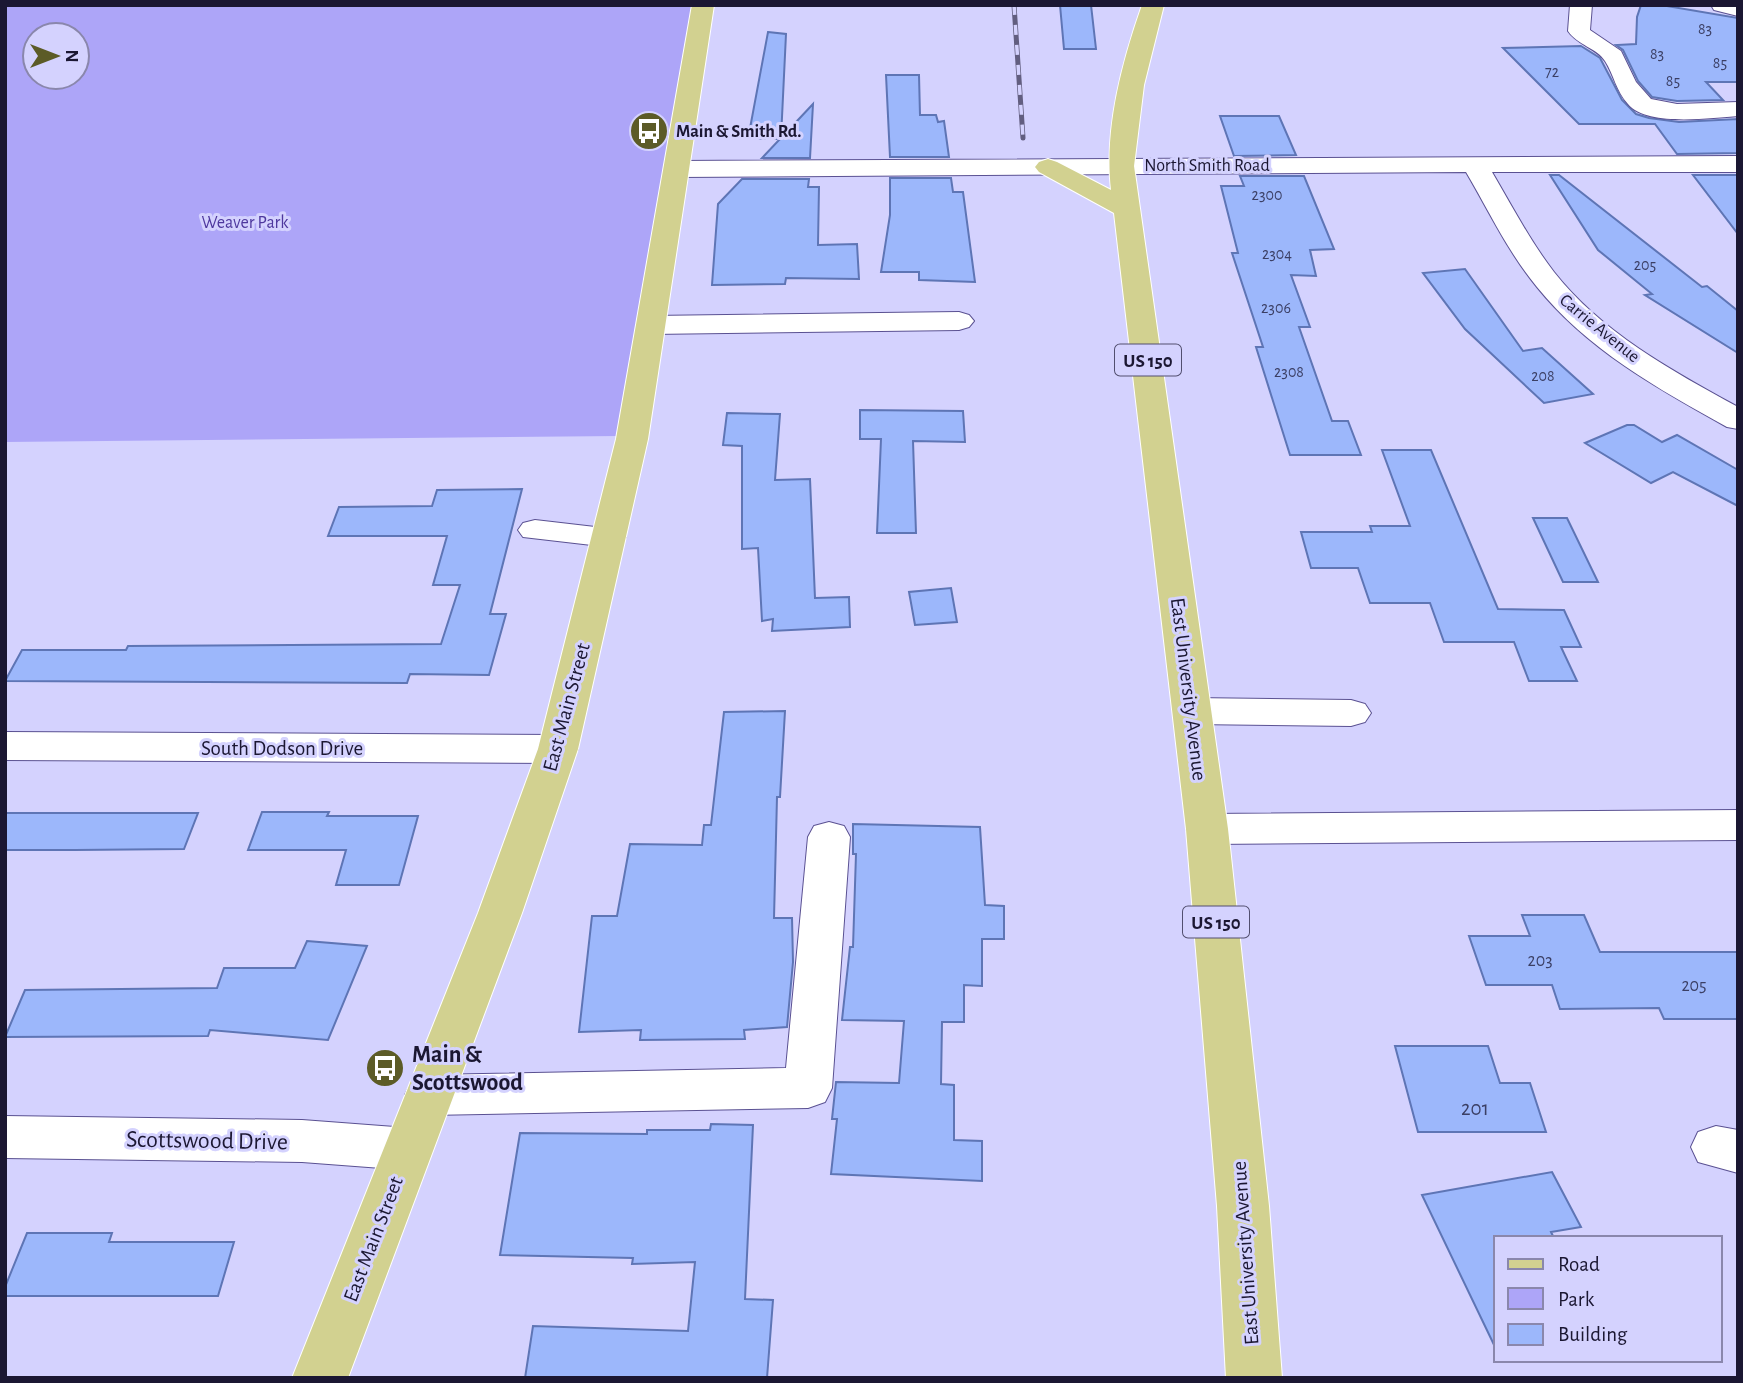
<svg xmlns="http://www.w3.org/2000/svg" width="1743" height="1383" viewBox="0 0 1743 1383" font-family="'Alegreya Sans',sans-serif">
<style>
.green{fill:#ada5f8;fill-rule:evenodd}
.building{fill:#9cb7fb;stroke:#5e75b5;stroke-width:2}
.lines{fill:none;stroke-linecap:round;stroke-linejoin:round}
.minor-casing{stroke:#5a5192;stroke-width:2}
.major-casing{stroke:#fff;stroke-width:2}
.minor{fill:#fff;fill-rule:evenodd}
.major{fill:#d2d190;fill-rule:evenodd}
.rail-casing{stroke:#625e80;stroke-width:5}
.rail{stroke:#d4d2fe;stroke-width:3.5;stroke-dasharray:10;stroke-linecap:butt}
.labels{text-anchor:middle;stroke-width:6;stroke-linejoin:round;paint-order:stroke}
.far-number-label{font-size:16px;fill:#3b3f64}
.far-poi-label{font-size:18px;font-weight:bold;fill:#1b1732;stroke:#d4d2fe;text-anchor:start}
.far-street-label{font-size:18px;fill:#1b1732;stroke:#d4d2fe}
.far-park-label{font-size:18px;fill:#4e389e;stroke:#d4d2fe}
.number-label{font-size:18px;fill:#3b3f64}
.shield{fill:#d4d2fe;stroke:#524f6f;stroke-width:2}
.shield-label{font-size:19px;font-weight:bold;fill:#1b1732}
.street-label{font-size:21px;fill:#1b1732;stroke:#d4d2fe}
.near-number-label{font-size:21px;fill:#3b3f64}
.near-poi-label{font-size:24px;font-weight:bold;fill:#1b1732;stroke:#d4d2fe;text-anchor:start}
.near-street-label{font-size:24px;fill:#1b1732;stroke:#d4d2fe}
</style>
<rect width="100%" height="100%" fill="#d4d2fe"/>
<path class="green" d="M5 5H699L620 436 5 442ZM35 35H77V77H35Z"/>
<g class="building">
<path d="M1060 5H1091L1096 49H1064Z"/>
<path d="M1641 5H1661L1738 18V82H1706L1723 100 1677 101 1652 97 1638 81 1623 50 1616 45 1636 44 1637 17Z"/>
<path d="M768 32 786 34 781 138 813 104 810 158H762L780 139H748Z"/>
<path d="M1581 46 1600 58 1622 100 1636 114 1649 118 1679 122 1738 119V153L1677 154 1655 124H1579L1503 48Z"/>
<path d="M886 75H919L920 115H936L938 122 944 121 949 157H890Z"/>
<path d="M1220 116H1279L1296 155 1234 156Z"/>
<path d="M1550 175H1559L1702 287 1707 286 1738 311V353L1645 295 1652 294 1598 250Z"/>
<path d="M1693 175H1738V234Z"/>
<path d="M1240 176H1304L1334 249 1310 250 1316 276 1291 275 1310 327H1299L1332 421H1348L1361 455H1290L1256 347H1263L1232 253H1238L1221 186H1244Z"/>
<path d="M890 178H951L953 192H963L975 282 919 280V272H881L890 215Z"/>
<path d="M742 179H809L808 187H819L818 245 857 244 859 279 786 278 785 284 712 285 718 204Z"/>
<path d="M1465 269 1523 351 1542 348 1593 394 1544 403 1465 329 1423 273Z"/>
<path d="M860 410 963 411 965 442 913 441 916 533H877L881 439H860Z"/>
<path d="M727 413 780 414 775 480 810 479 815 598 849 597 850 627 772 631 773 619 762 621 758 548 742 549V446L723 445Z"/>
<path d="M1627 425H1634L1662 442 1677 435 1738 470V506L1673 472 1651 483 1585 443Z"/>
<path d="M1382 450H1431L1498 609 1564 610 1581 647H1561L1577 681H1529L1514 642H1444L1430 603H1370L1358 568H1311L1301 532H1372L1370 526H1410Z"/>
<path d="M522 489 490 614H506L489 675 410 674 407 683 5 681 22 650H126L128 646 441 644 460 585H433L447 536H328L339 507 432 506 437 490Z"/>
<path d="M1533 518H1567L1598 582H1563Z"/>
<path d="M951 588 957 622 915 625 909 592Z"/>
<path d="M785 711 780 797H777L774 918H792L793 962 787 1027 744 1030 745 1039 640 1040 641 1030 579 1032 592 916H617L630 844 702 845 704 825H711L724 712Z"/>
<path d="M262 812H329L327 816H418L399 885H336L346 850H248Z"/>
<path d="M5 813H198L184 849 75 850H5Z"/>
<path d="M853 824 980 827 985 905 1004 906V939H982V986L964 985V1022H942L941 1084 954 1085V1140L982 1141V1181L831 1174 837 1119H832L836 1082 899 1083 904 1021 842 1020 850 947H853L856 854H853Z"/>
<path d="M1522 915H1584L1600 952H1738V1019H1664L1659 1008 1560 1009 1552 985H1486L1469 936H1530Z"/>
<path d="M307 941 367 946 328 1040 210 1030 208 1036 5 1037 25 990 217 988 224 968H295Z"/>
<path d="M1395 1046H1488L1500 1083H1530L1546 1132H1418Z"/>
<path d="M711 1124 753 1125 745 1299 773 1300 767 1378H525L533 1326 688 1331 695 1262 632 1264 633 1258 500 1255 520 1133 647 1134V1130H710Z"/>
<path d="M1552 1172 1581 1227 1551 1232 1554 1238H1496V1349L1422 1195Z"/>
<path d="M27 1233H112L109 1242H234L218 1296H5V1287Z"/>
</g>
<g class="lines">
<defs>
<g id="minor">
<path d="M1570 5H1592L1590 30 1621 51 1636 82 1651 99 1677 104 1738 102V116C1710 118 1647 127 1628 104 1616 91 1614 75 1605 61 1597 48 1577 45 1568 31Z"/>
<path d="M1711 5H1738V16L1714 10Z"/>
<path d="M1738 156V172H1492C1512 206 1530 241 1554 272 1601 332 1672 371 1738 407V429L1727 427C1658 389 1587 349 1537 287 1508 252 1489 211 1466 172L677 177 668 174 664 169 668 164 677 161Z"/>
<path d="M959 312 969 315 974 321 969 327 959 330 651 334 641 331 636 325 641 319 651 316Z"/>
<path d="M535 520 621 530 626 537 621 544 609 547 523 537 518 530 523 523Z"/>
<path d="M1192 698 1351 700 1365 704 1371 713 1365 722 1351 726 1192 724 1178 720 1173 711 1178 702Z"/>
<path d="M5 732 558 735 572 739 578 749 572 759 558 763 5 760Z"/>
<path d="M1738 810V840L1207 844 1192 840 1186 829 1192 818 1207 814Z"/>
<path d="M829 822 844 826 850 837 832 1088 825 1102 808 1108 429 1115 412 1109 405 1095 412 1081 429 1075 786 1068 808 837 814 826Z"/>
<path d="M5 1116 302 1120 408 1128 426 1134 433 1149 426 1164 408 1170 302 1162 5 1158Z"/>
<path d="M1716 1126 1738 1130V1173L1698 1162 1691 1147 1698 1132Z"/>
</g>
<g id="major">
<path d="M692 5H714L648 439 578 749 522 913 348 1378H292L478 913 538 749 616 439Z"/>
<path d="M1142 5H1164L1144 85 1134 166 1228 829 1269 1206 1282 1378H1226L1217 1206 1186 829 1114 213 1039 172 1035 167 1039 162 1048 159 1057 162 1111 190C1104 129 1122 62 1142 5Z"/>
</g>
</defs>
<use href="#minor" class="minor-casing"/>
<use href="#major" class="major-casing"/>
<use href="#minor" class="minor"/>
<use href="#major" class="major"/>
<defs>
<path id="rail" d="M1014 5 1023 138"/>
</defs>
<use href="#rail" class="rail-casing"/>
<use href="#rail" class="rail"/>
</g>
<defs>
<symbol id="bus-disc" viewBox="-11 -11 22 22"><circle r="9.5" fill="#5c5b27" stroke="#d4d2fe"/><path d="M-5-6H5V4H4V6H2V4H-2V6H-4V4H-5ZM-3.5-4V0h7V-4ZM-3.5 1.2v1.5H-2V1.2ZM2 1.2v1.5H3.5V1.2Z" fill="#fff"/></symbol>
</defs>
<g fill-rule="evenodd">
<use href="#bus-disc" x="627" y="109" width="44" height="44"/>
<use href="#bus-disc" x="363" y="1046" width="44" height="44"/>
</g>
<g class="labels">
<g class="far-number-label">
<text x="1705" y="34">83</text>
<text x="1657" y="59">83</text>
<text x="1720" y="68">85</text>
<text x="1552" y="77">72</text>
<text x="1673" y="86">85</text>
<text x="1267" y="200">2300</text>
<text x="1277" y="259">2304</text>
<text x="1645" y="270">205</text>
<text x="1276" y="313">2306</text>
<text x="1289" y="377">2308</text>
<text x="1543" y="381">208</text>
</g>
<g class="far-poi-label">
<text x="676" y="137">Main &amp; Smith Rd.</text>
</g>
<g class="far-street-label">
<text x="1207" y="171">North Smith Road</text>
<text transform="translate(1600 328) rotate(39)" y="6">Carrie Avenue</text>
</g>
<g class="far-park-label">
<text x="245" y="228">Weaver Park</text>
</g>
<g class="number-label">
<text x="1540" y="966">203</text>
<text x="1694" y="991">205</text>
</g>
<g class="shield">
<rect x="1115" y="344.5" width="66" height="31" rx="5"/>
<rect x="1183" y="906.5" width="66" height="31" rx="5"/>
</g>
<g class="shield-label">
<text x="1148" y="367">US 150</text>
<text x="1216" y="929">US 150</text>
</g>
<g class="street-label">
<text transform="translate(1189 689) rotate(83)" y="7">East University Avenue</text>
<text transform="translate(566 707) rotate(-75)" y="7">East Main Street</text>
<text x="282" y="755">South Dodson Drive</text>
<text transform="translate(373 1239) rotate(-69)" y="7">East Main Street</text>
<text transform="translate(1245 1253) rotate(-94)" y="7">East University Avenue</text>
</g>
<g class="near-number-label">
<text x="1475" y="1115">201</text>
</g>
<g class="near-poi-label">
<text x="412" y="1062">Main &amp;<tspan x="412" dy="28">Scottswood</tspan></text>
</g>
<g class="near-street-label">
<text transform="translate(207 1140) rotate(1)" y="8">Scottswood Drive</text>
</g>
</g>
<rect width="1743" height="1383" fill="none" stroke="#1b1732" stroke-width="14"/>
<rect x="1494" y="1236" width="228" height="126" fill="#d4d2fe" stroke="#8a87ac" stroke-width="2"/>
<rect x="1508" y="1259" width="35" height="10" fill="#d2d190" stroke="#8a87ac" stroke-width="2"/>
<text x="1558" y="1271" font-size="21" fill="#1b1732">Road</text>
<rect x="1508" y="1288" width="35" height="21" fill="#ada5f8" stroke="#8a87ac" stroke-width="2"/>
<text x="1558" y="1306" font-size="21" fill="#1b1732">Park</text>
<rect x="1508" y="1324" width="35" height="21" fill="#9cb7fb" stroke="#8a87ac" stroke-width="2"/>
<text x="1558" y="1341" font-size="21" fill="#1b1732">Building</text>
<g transform="translate(56 56) rotate(90)"><circle r="33" fill="#d4d2fe" stroke="#8a87ac" stroke-width="2"/>
<path d="M0-5L12 26L0 18L-12 26Z" fill="#5c5b27"/>
<text y="-10" font-size="19" font-weight="bold" text-anchor="middle" fill="#1b1732">N</text>
</g>
</svg>
